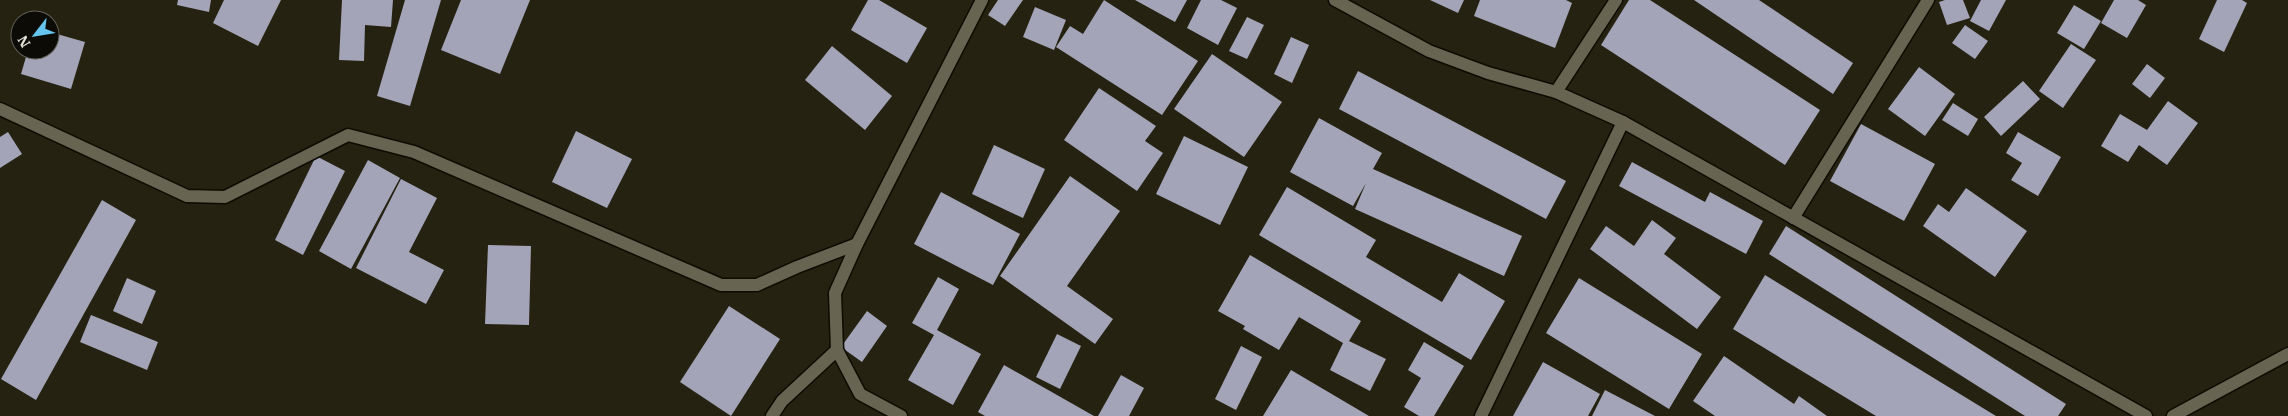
<svg xmlns="http://www.w3.org/2000/svg" width="2288" height="416" viewBox="0 0 2288 416" font-family="'IBM Plex Serif',serif">
<style>
.building{fill:#a3a4b8}
.lines{fill:none;stroke-linecap:round;stroke-linejoin:round}
.minor-casing{stroke:#0e0b01;stroke-width:15}
.minor{stroke:#686452;stroke-width:12}
</style>
<rect width="100%" height="100%" fill="#252211"/>
<g class="building">
<path d="M178 0H211L209 12 177 5Z"/>
<path d="M224 0H281L258 46 213 23Z"/>
<path d="M342 0H393L391 27 365 25 364 61 339 60Z"/>
<path d="M405 0H441L410 106 377 96Z"/>
<path d="M461 0H530L500 74 441 50Z"/>
<path d="M868 0H879L927 28 907 63 851 30Z"/>
<path d="M998 0H1023L1005 26 988 15Z"/>
<path d="M1104 0 1198 61 1162 115 1056 47 1070 26 1083 34Z"/>
<path d="M1135 0H1187L1175 22Z"/>
<path d="M1201 0H1221L1237 8 1218 45 1187 28Z"/>
<path d="M1430 0H1464L1458 13Z"/>
<path d="M1480 0H1566L1572 3 1555 48 1474 16Z"/>
<path d="M1629 0H1650L1820 110 1785 165 1601 45Z"/>
<path d="M1694 0H1759L1853 63 1833 94Z"/>
<path d="M1945 0H1963L1970 18 1947 25 1939 2Z"/>
<path d="M1981 0H2006L1989 31 1970 21Z"/>
<path d="M2114 0H2138L2146 5 2127 38 2101 23Z"/>
<path d="M2217 0H2242L2247 3 2224 52 2199 39Z"/>
<path d="M2074 5 2101 21 2084 49 2057 33Z"/>
<path d="M1035 7 1066 20 1054 50 1023 37Z"/>
<path d="M1247 17 1264 25 1247 59 1229 51Z"/>
<path d="M1965 25 1988 41 1975 59 1952 43Z"/>
<path d="M50 32 85 42 71 89 21 74 28 50H50Z"/>
<path d="M1291 37 1309 45 1292 83 1274 74Z"/>
<path d="M2071 44 2096 60 2063 108 2039 91Z"/>
<path d="M832 46 892 96 865 130 805 80Z"/>
<path d="M1212 54 1282 102 1244 157 1174 109Z"/>
<path d="M2147 64 2165 78 2150 98 2132 84Z"/>
<path d="M1919 67 1955 94 1925 136 1888 109Z"/>
<path d="M1358 71 1566 181 1546 219 1339 109Z"/>
<path d="M2023 81 2040 99 2001 136 1984 117Z"/>
<path d="M1099 88 1156 126 1145 141 1163 153 1137 191 1064 140Z"/>
<path d="M2168 101 2198 123 2167 165 2139 145 2128 162 2101 146 2120 114 2147 130Z"/>
<path d="M1953 103 1978 119 1968 136 1942 120Z"/>
<path d="M1319 118 1382 153 1373 169 1522 236 1504 276 1355 209 1366 183 1353 206 1290 172Z"/>
<path d="M1861 124 1935 164 1904 221 1830 181Z"/>
<path d="M576 131 632 159 607 208 552 182Z"/>
<path d="M8 132 22 154 0 168V137Z"/>
<path d="M2018 132 2061 157 2038 196 2011 180 2022 163 2006 153Z"/>
<path d="M1184 136 1248 167 1220 225 1156 194Z"/>
<path d="M994 145 1045 169 1023 218 972 194Z"/>
<path d="M316 156 345 171 303 255 275 240Z"/>
<path d="M368 160 400 178 351 269 319 251Z"/>
<path d="M1632 162 1705 202 1710 192 1763 221 1746 254 1619 186Z"/>
<path d="M1070 176 1120 211 1067 286 1113 319 1095 344 1000 276Z"/>
<path d="M401 179 437 198 409 252 444 270 426 304 356 268Z"/>
<path d="M1287 187 1376 240 1366 257 1442 302 1459 273 1505 301 1471 360 1259 235Z"/>
<path d="M1966 188 2027 231 1995 277 1923 226 1938 204 1949 212Z"/>
<path d="M941 192 1020 234 993 285 914 244Z"/>
<path d="M102 200 136 220 36 400 1 379Z"/>
<path d="M1652 220 1676 238 1664 254 1721 297 1697 329 1590 249 1606 226 1634 246Z"/>
<path d="M1786 226 2066 404 2058 416H2025L1769 254Z"/>
<path d="M488 245 531 246 529 325 485 324Z"/>
<path d="M1250 255 1361 321 1349 341 1386 359 1370 391 1330 370 1343 343 1299 317 1279 350 1243 329 1245 326 1218 311Z"/>
<path d="M1765 275 1996 416H1876L1733 329Z"/>
<path d="M938 277 959 289 937 330 981 354 953 405 908 380 934 335 912 323Z"/>
<path d="M127 278 156 291 142 324 113 311Z"/>
<path d="M1579 278 1702 354 1669 409 1546 333Z"/>
<path d="M729 306 780 339 731 416 680 382Z"/>
<path d="M867 311 887 326 862 362 841 347Z"/>
<path d="M91 315 158 342 147 370 80 342Z"/>
<path d="M1057 334 1081 346 1060 389 1036 377Z"/>
<path d="M1424 342 1464 366 1434 416H1419L1404 407 1421 378 1408 370Z"/>
<path d="M1241 346 1262 357 1236 410 1215 399Z"/>
<path d="M1724 356 1794 404 1799 396 1827 416H1715L1693 401Z"/>
<path d="M1543 362 1600 394 1588 416H1513Z"/>
<path d="M1004 365 1094 416H985L978 412Z"/>
<path d="M1291 370 1369 416H1263Z"/>
<path d="M1121 375 1144 388 1129 416H1098Z"/>
<path d="M1605 390 1655 416H1592Z"/>
</g>
<g class="lines">
<defs>
<g id="minor">
<path d="M1335 0 1429 51 1488 73 1556 92 1623 122 2146 416"/>
<path d="M1556 92 1616 0"/>
<path d="M0 109 187 196 225 197 348 135 414 152 721 285H757L797 267 857 244"/>
<path d="M1793 218 1928 0"/>
<path d="M772 416 782 401 837 350"/>
<path d="M901 416 860 394 837 350 835 293 857 244 982 0"/>
<path d="M1481 416 1623 122"/>
<path d="M2173 416 2288 354"/>
</g>
</defs>
<use href="#minor" class="minor-casing"/>
<use href="#minor" class="minor"/>
</g>
<g transform="translate(35 35) rotate(239)"><circle r="24" fill="#0c0b05" stroke="#63615a"/>
<path d="M0-4L9 19L0 12L-9 19Z" fill="#65c5ee"/>
<text y="-8" font-size="14" font-weight="bold" text-anchor="middle" fill="#e5e3d9">N</text>
</g>
</svg>
